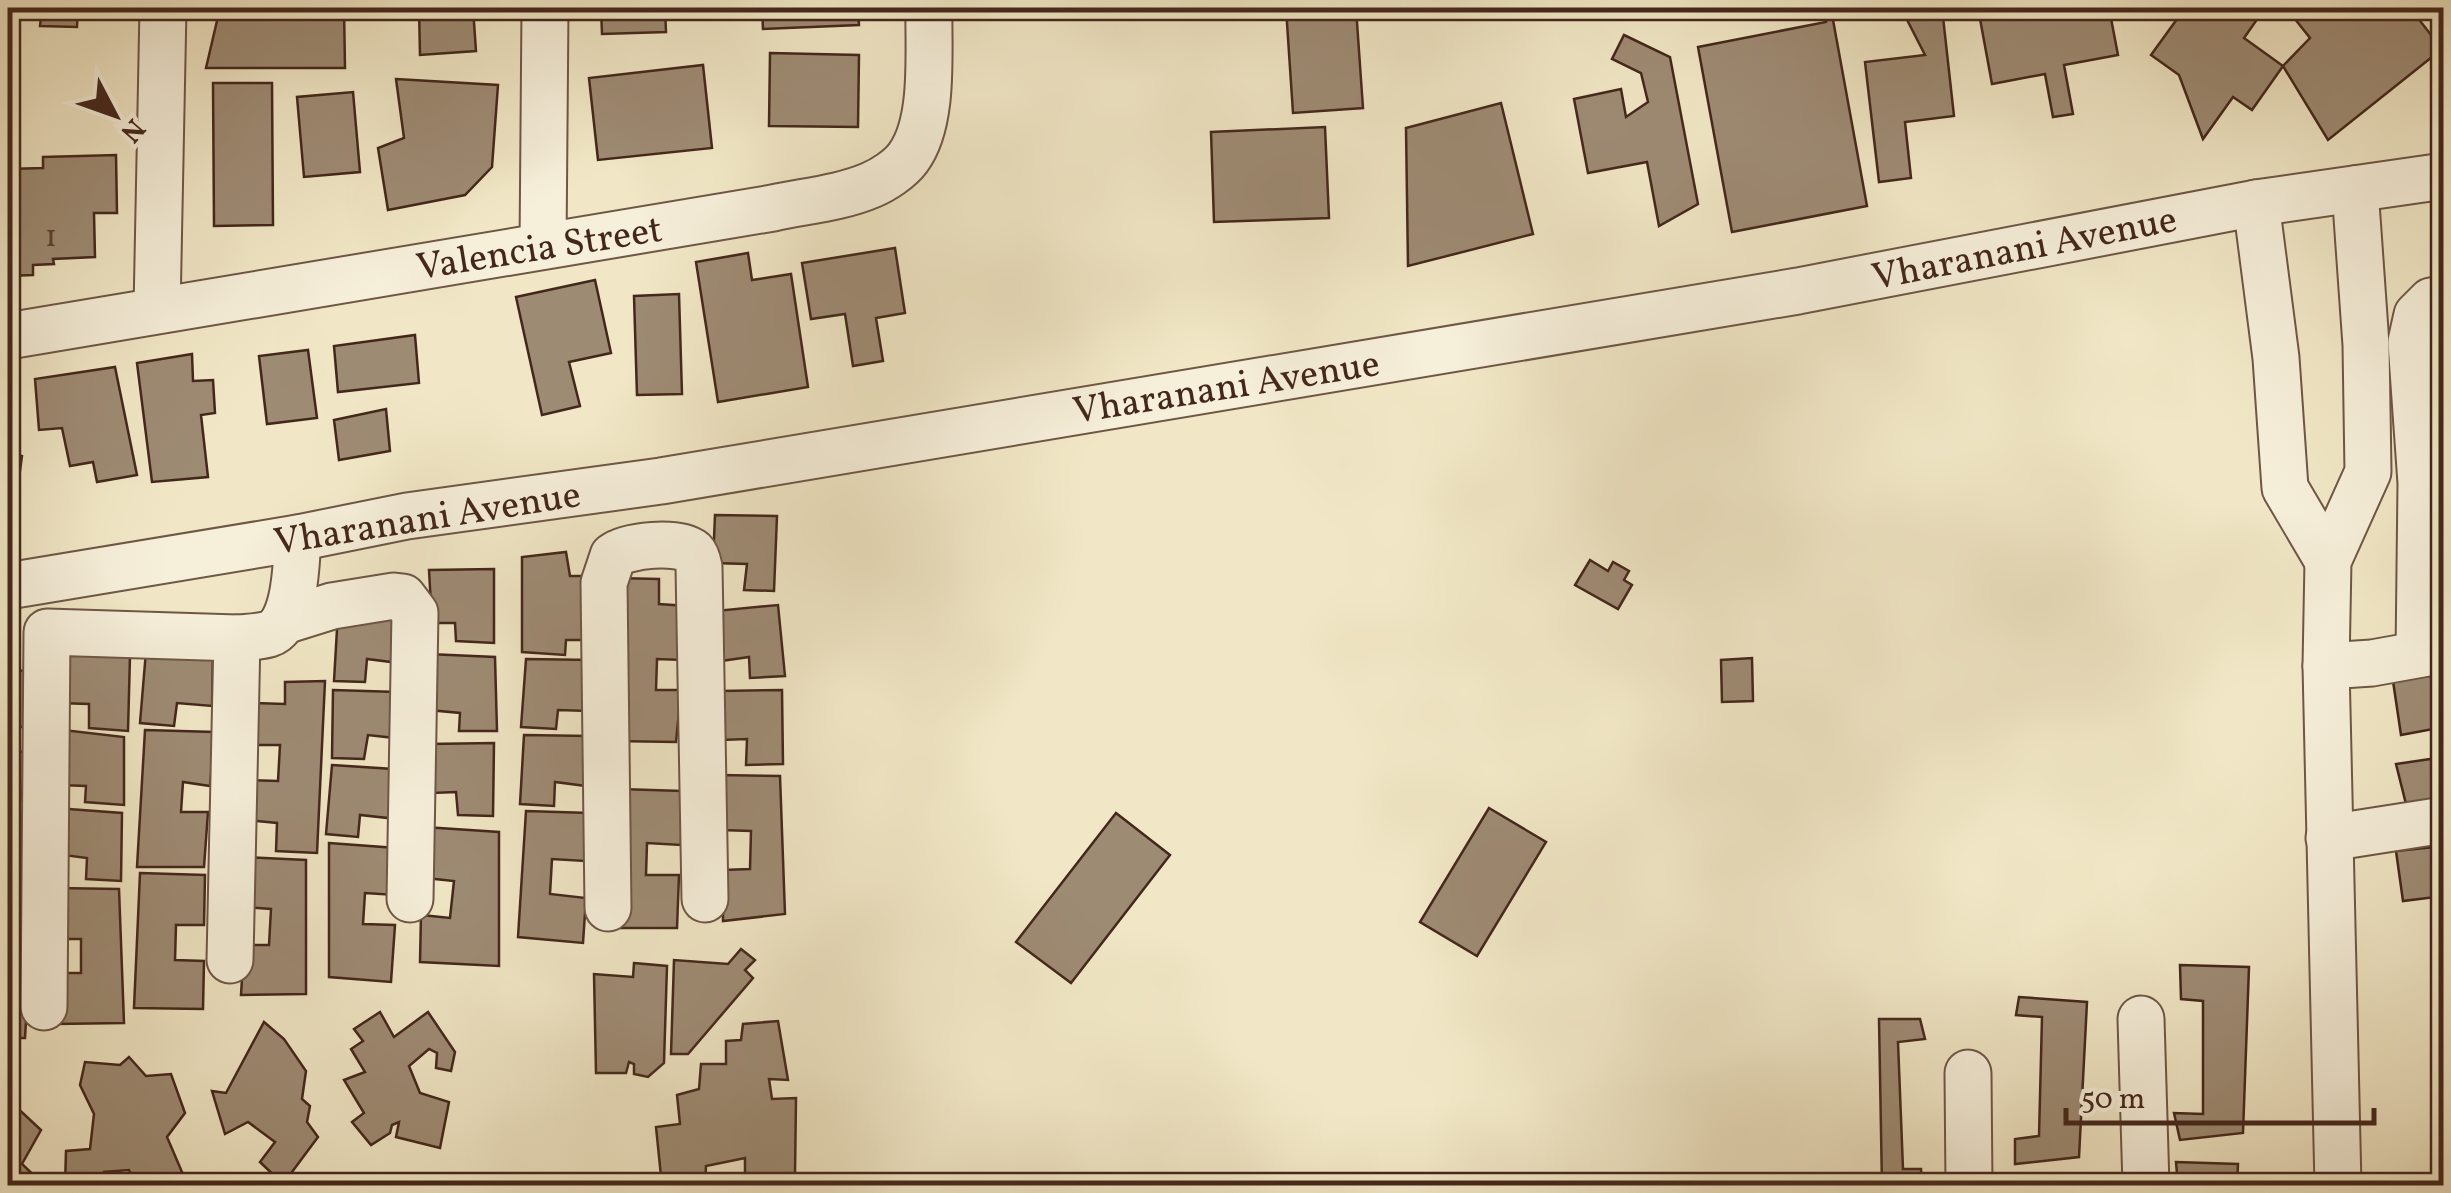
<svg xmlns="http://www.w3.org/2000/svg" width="2451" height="1193" viewBox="0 0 2451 1193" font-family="Vollkorn,serif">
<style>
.building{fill:#9e8b74;stroke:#44271c;stroke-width:2.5}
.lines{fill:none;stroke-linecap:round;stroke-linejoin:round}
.street-casing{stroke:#6f5746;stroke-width:49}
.street{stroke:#f6efda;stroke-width:45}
.labels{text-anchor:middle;stroke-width:9;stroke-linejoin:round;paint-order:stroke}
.number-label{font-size:32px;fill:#5a4032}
.street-label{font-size:38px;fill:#44271c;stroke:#f6efda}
</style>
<rect width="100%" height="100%" fill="#f1e7c6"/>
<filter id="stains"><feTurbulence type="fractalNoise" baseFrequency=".002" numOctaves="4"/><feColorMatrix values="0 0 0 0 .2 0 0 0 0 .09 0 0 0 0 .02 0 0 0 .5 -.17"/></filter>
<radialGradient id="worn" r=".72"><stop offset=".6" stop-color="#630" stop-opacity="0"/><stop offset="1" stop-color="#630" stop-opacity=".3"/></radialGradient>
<g class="building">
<path d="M42 8H78L77 27 40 26Z"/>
<path d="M220 8H344L345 68H206Z"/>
<path d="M419 8H473L476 51 420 55Z"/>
<path d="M601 8H665L666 32 602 34Z"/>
<path d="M762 8H858L859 25 763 29Z"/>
<path d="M1286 8H1356L1363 108 1293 113Z"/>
<path d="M1901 8H1942L1954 116 1905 122 1911 178 1879 182 1865 62 1925 55Z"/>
<path d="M1978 8H2109L2118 55 2064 65 2073 114 2053 117 2045 74 1992 84Z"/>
<path d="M2185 8H2265L2244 38 2283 66 2252 110 2233 97 2203 139 2179 75 2151 55Z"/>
<path d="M2289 8H2410L2442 49 2328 140 2283 66 2310 38 2287 9Z"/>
<path d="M1831 9 1867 206 1732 232 1698 47 1826 22Z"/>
<path d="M1624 35 1670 57 1698 204 1659 226 1647 162 1588 173 1574 99 1621 89 1626 117 1648 102 1641 73 1612 59Z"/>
<path d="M770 53 859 55 858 127 769 126Z"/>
<path d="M703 65 712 148 598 160 589 78Z"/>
<path d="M396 79 498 85 492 167 465 195 388 210 378 148 404 138Z"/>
<path d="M213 83H272L273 225 214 226Z"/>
<path d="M353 92 360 172 304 177 297 97Z"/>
<path d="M1501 103 1533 234 1408 266 1406 128Z"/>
<path d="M1325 127 1329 218 1214 222 1211 132Z"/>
<path d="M116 155 117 213H94L95 257 53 259 54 264 33 265V275L8 276V169L43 168V157Z"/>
<path d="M895 248 905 313 876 318 883 361 853 366 845 314 811 319 802 263Z"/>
<path d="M748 253 752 280 791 274 808 387 718 402 696 262Z"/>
<path d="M595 280 611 353 569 362 580 406 542 415 516 297Z"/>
<path d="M679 294 682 394 637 395 634 296Z"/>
<path d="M2444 331V383L2442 384 2428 334Z"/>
<path d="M415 335 419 383 338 392 334 346Z"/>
<path d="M308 350 317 418 267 424 259 356Z"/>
<path d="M192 354 193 381 213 380 215 413 201 415 208 477 152 482 137 363Z"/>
<path d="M115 367 137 475 97 482 93 462 70 466 62 428 39 430 35 379Z"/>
<path d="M386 409 390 451 339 460 334 420Z"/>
<path d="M8 412 15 414 8 448Z"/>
<path d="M8 451 22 456 18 485 11 480 8 501Z"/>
<path d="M715 515 777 516 774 591 744 590 747 564 713 563Z"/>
<path d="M566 552 570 576H588L587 640H566L565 655 522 652V557Z"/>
<path d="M1590 560 1608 571 1613 562 1629 571 1624 580 1632 585 1618 609 1575 585Z"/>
<path d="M494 569V643L456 641 455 623H432L429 570Z"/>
<path d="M615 578 659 579V604L687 606 683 660 657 659 656 690H681L676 742 613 741Z"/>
<path d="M778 605 785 676 750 678 749 657 721 661 715 611Z"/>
<path d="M338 612 399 616V663L367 659 365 682 334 681Z"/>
<path d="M146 651 213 655 212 706 177 703 174 726 140 723Z"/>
<path d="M59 653 130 656 128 731 89 728V704L58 703Z"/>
<path d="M428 654 495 657 497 731H459L460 713 429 710Z"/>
<path d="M1752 658 1753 701 1722 702 1721 660Z"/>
<path d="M526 659 592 660 588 711 558 710 556 729 521 727Z"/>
<path d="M8 670 30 671 26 728 8 724Z"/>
<path d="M2444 674V727L2401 735 2393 681Z"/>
<path d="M325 681 317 853 276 851 277 823 246 820 249 780 278 781 280 745H246L250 703 285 704V682Z"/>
<path d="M333 690 397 692 395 738 368 735 364 759 332 758Z"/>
<path d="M782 690 783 764 746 765 747 739 721 740 720 691Z"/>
<path d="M63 730 124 737V805L85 802 86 786 60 785Z"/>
<path d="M145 730 215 732 210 786 183 782 181 812H208L204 867H137Z"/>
<path d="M524 735 589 736 586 786 555 782 554 806 520 804Z"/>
<path d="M494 743 493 816 458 815 456 792 432 793 429 744Z"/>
<path d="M8 751 27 752 21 800H8Z"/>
<path d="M2444 757V805L2408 812 2396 764Z"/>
<path d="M332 765 393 769 388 818 360 815 358 837 326 834Z"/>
<path d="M718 775 780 776 785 914 723 921V870L750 869 751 831 721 830Z"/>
<path d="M620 789 682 791 681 845 647 843 646 875H679L677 928H613Z"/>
<path d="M55 808 122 813 121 881 86 879 87 858 56 854Z"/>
<path d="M1489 808 1546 842 1477 956 1420 922Z"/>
<path d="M526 811 589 813 585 861 552 859 550 894 586 898 583 943 518 937Z"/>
<path d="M1116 813 1170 855 1071 983 1016 942Z"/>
<path d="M8 827 27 828 25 878 8 876Z"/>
<path d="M424 827 499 832V966L420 962 421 915 450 918 454 881 426 878Z"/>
<path d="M329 843 396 848 395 895 365 893 363 924 395 925 391 982 329 977Z"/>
<path d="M2444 846V896L2403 901 2396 851Z"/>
<path d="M242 857 306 860V994L241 995 244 945H269L271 909 242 907Z"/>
<path d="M140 873 205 875 204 925H176L175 960 204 961 203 1009 134 1008Z"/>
<path d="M56 888 119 889 124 1023 55 1024 54 973H81V939H58Z"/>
<path d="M8 908 27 909V954H8Z"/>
<path d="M741 949 755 960 745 970 753 978 688 1054H671L674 960 728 964Z"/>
<path d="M634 963 667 966 664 1063 648 1077 634 1074V1064L629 1062 626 1073H596L594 974 633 977Z"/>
<path d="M2180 965 2249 967 2243 1133 2180 1140 2174 1113 2203 1114V1001L2181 999Z"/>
<path d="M8 988H28L25 1038H8Z"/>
<path d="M2019 997 2087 1002 2079 1157 2015 1164V1139L2039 1136 2042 1017 2016 1015Z"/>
<path d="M380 1012 394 1037 428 1012 455 1052 451 1071 436 1068 437 1053 429 1049 409 1066 420 1093 449 1102 440 1148 396 1137 399 1122 392 1125 390 1133 371 1145 352 1122 364 1113 344 1080 365 1072 351 1049 363 1041 354 1029Z"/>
<path d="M1879 1019H1920L1925 1039 1898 1042 1903 1169H1921L1922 1185 1882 1186Z"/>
<path d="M778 1021 788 1080 769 1079 772 1099 796 1098 795 1174 745 1179V1158L706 1166 705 1186H662L656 1127 680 1124 677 1095 699 1089 701 1064H726V1041L741 1040 743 1024Z"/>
<path d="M264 1022 284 1039 306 1071 302 1099 310 1106 307 1122 318 1137 283 1184 260 1162 275 1142 248 1122 225 1134 212 1091 226 1093Z"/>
<path d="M129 1057 146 1076 171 1074 185 1113 167 1137 182 1172 162 1186H136L129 1170 104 1172 105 1186H65L66 1151 90 1149 94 1114 80 1085 85 1062 120 1065Z"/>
<path d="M12 1103 41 1130 22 1164 45 1186H8V1109Z"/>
<path d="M2176 1162 2238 1164 2237 1186H2178Z"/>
</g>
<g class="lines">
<defs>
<g id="street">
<path d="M2256 203 2276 358 2285 488 2328 561"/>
<path d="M543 246 545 8"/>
<path d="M157 310 163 8"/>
<path d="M8 336 773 208C805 201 841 198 871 185 883 180 900 169 908 158 935 122 928 51 929 8"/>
<path d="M8 586 298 538 407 516 661 481 1798 291 2256 203 2444 176"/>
<path d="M284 621 332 606 394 596 403 597 415 613 410 899"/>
<path d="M2419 654 2421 483 2411 342 2417 315 2431 301 2444 299"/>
<path d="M2326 666 2372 663 2444 650"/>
<path d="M2329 838 2444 820"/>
<path d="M608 908 604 583 613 556C627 545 678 540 693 552 697 556 698 562 699 567L705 899"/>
<path d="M230 960 237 638"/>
<path d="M44 1007 47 632 237 638C247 637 259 637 269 634 296 625 296 563 298 538"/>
<path d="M2141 1019 2146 1186"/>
<path d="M1968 1073 1969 1186"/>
<path d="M2338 1186 2326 666 2328 561 2368 472 2366 345 2355 189"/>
</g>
</defs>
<use href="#street" class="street-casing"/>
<use href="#street" class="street"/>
</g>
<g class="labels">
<g class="number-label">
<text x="51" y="246">1</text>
</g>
<g class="street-label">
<text transform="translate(539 247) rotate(-9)" y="13">Valencia Street</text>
<text transform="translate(2024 247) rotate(-11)" y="13">Vharanani Avenue</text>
<text transform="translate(1226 386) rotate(-9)" y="13">Vharanani Avenue</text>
<text transform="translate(427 517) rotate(-9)" y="13">Vharanani Avenue</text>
</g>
</g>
<rect width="2451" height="1193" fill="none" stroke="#f1e7c6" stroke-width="40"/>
<rect x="10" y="10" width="2431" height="1173" fill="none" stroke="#44271c" stroke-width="5"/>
<rect x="20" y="20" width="2411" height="1153" fill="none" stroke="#44271c" stroke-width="2.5"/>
<g transform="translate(115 115) rotate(131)" stroke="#f6efda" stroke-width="8" paint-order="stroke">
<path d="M0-8L18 38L0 25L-18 38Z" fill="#44271c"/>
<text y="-15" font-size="28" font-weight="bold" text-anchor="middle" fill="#44271c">N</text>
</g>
<path d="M2066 1108v15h308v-15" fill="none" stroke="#44271c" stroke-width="5"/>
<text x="2081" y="1108" font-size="30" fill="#44271c" stroke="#f6efda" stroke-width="8" paint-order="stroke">50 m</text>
<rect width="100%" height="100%" filter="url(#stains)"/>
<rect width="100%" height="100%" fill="url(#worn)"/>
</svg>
